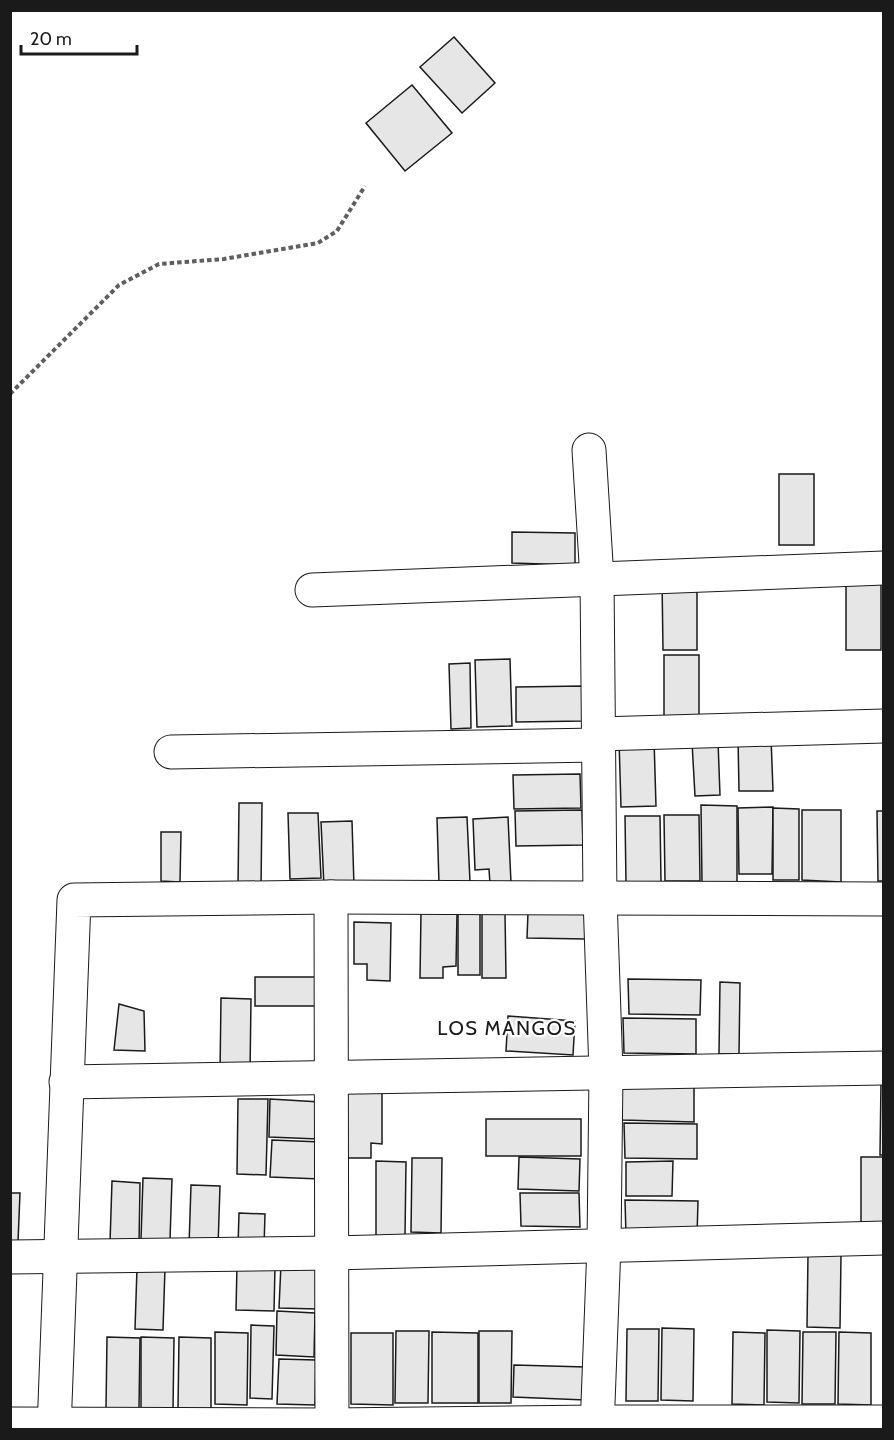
<svg xmlns="http://www.w3.org/2000/svg" width="894" height="1440" viewBox="0 0 894 1440" font-family="Cabin,sans-serif">
<style>
.building{fill:#e6e6e6;stroke:#1a1a1a;stroke-width:1.5}
.lines{fill:none;stroke-linecap:round;stroke-linejoin:round}
.minor-casing{stroke:#1a1a1a;stroke-width:35}
.path{stroke:#5f5f5f;stroke-width:4;stroke-dasharray:4.5 3;stroke-linecap:butt}
.minor{stroke:#fff;stroke-width:33}
.labels{text-anchor:middle;stroke-width:4.5;stroke-linejoin:round;paint-order:stroke}
.neighbourhood-label{font-size:20px;letter-spacing:1.5px;fill:#1a1a1a;stroke:#fff}
</style>
<rect width="100%" height="100%" fill="#fff"/>
<g class="building">
<path d="M454 37 495 83 462 113 420 67Z"/>
<path d="M412 85 452 133 405 171 366 123Z"/>
<rect x="779" y="474" width="35" height="71"/>
<path d="M512 532 575 533V565L512 563Z"/>
<path d="M846 579 881 580V650H846Z"/>
<path d="M662 580H697V650H663Z"/>
<path d="M664 655H699V725L664 726Z"/>
<path d="M510 659 512 726 477 727 475 660Z"/>
<path d="M470 663 471 728 451 729 449 664Z"/>
<path d="M582 686 583 721 516 722V687Z"/>
<path d="M738 737H771L773 791H739Z"/>
<path d="M654 739 656 806 621 807 619 740Z"/>
<path d="M718 741 720 795 695 796 692 742Z"/>
<path d="M580 774 581 808 514 809 513 775Z"/>
<path d="M239 803H262L261 889 238 888Z"/>
<path d="M701 805 737 806V883H702Z"/>
<path d="M773 807 772 874H739L738 808Z"/>
<path d="M773 808 799 809V880H773Z"/>
<path d="M582 810 583 845 516 846 515 811Z"/>
<path d="M802 810H841V882L802 880Z"/>
<path d="M877 811H884V881H878Z"/>
<path d="M288 813H318L321 878 290 879Z"/>
<path d="M664 815H699L700 881H665Z"/>
<path d="M625 816H660L661 882 626 883Z"/>
<path d="M467 817 470 882 439 884 437 818Z"/>
<path d="M508 817 511 883 490 884 489 869 475 870 473 819Z"/>
<path d="M352 821 354 886 324 887 321 822Z"/>
<path d="M161 832H181L180 882 161 881Z"/>
<rect x="458" y="907" width="22" height="68"/>
<path d="M482 912 505 913 506 978H482Z"/>
<path d="M528 912 585 913 586 939 527 938Z"/>
<path d="M421 913H457L456 966 443 967V978H420Z"/>
<path d="M354 922 391 923 390 981 367 980V964H354Z"/>
<path d="M255 977H322L323 1006H255Z"/>
<path d="M628 979 701 980 700 1015 629 1014Z"/>
<path d="M720 982 740 983 739 1054H719Z"/>
<path d="M221 998 251 999 250 1073H220Z"/>
<path d="M119 1004 144 1011 145 1051 114 1050Z"/>
<path d="M508 1016 575 1021 573 1055 506 1051Z"/>
<path d="M623 1018 696 1019V1054L624 1053Z"/>
<path d="M342 1082 382 1083V1144L371 1143V1158H341Z"/>
<path d="M881 1083H884V1155H880Z"/>
<path d="M622 1086H694V1122L622 1120Z"/>
<path d="M238 1099H268L266 1175 237 1174Z"/>
<path d="M270 1099 320 1102 318 1139 269 1137Z"/>
<rect x="486" y="1119" width="95" height="37"/>
<path d="M624 1123 697 1124V1159L625 1158Z"/>
<path d="M272 1140 321 1142 320 1179 270 1177Z"/>
<path d="M519 1157 580 1159 579 1191 518 1189Z"/>
<path d="M861 1157H884V1230L861 1229Z"/>
<path d="M412 1158H442L441 1233 411 1232Z"/>
<path d="M376 1161 406 1162 405 1237 376 1236Z"/>
<path d="M673 1161 672 1196H626V1162Z"/>
<path d="M143 1178 172 1179 170 1240 141 1239Z"/>
<path d="M112 1181 140 1183 139 1244 110 1243Z"/>
<path d="M191 1185 220 1186 218 1247 189 1246Z"/>
<path d="M10 1193H20L18 1242H10Z"/>
<path d="M520 1193H579L580 1227 521 1226Z"/>
<path d="M625 1200 698 1201 697 1236 626 1235Z"/>
<path d="M239 1213 265 1214 264 1247 238 1246Z"/>
<path d="M808 1255H841L840 1328 807 1327Z"/>
<path d="M281 1264 318 1265 317 1309 279 1308Z"/>
<path d="M237 1265 275 1267 274 1311 236 1310Z"/>
<path d="M137 1268H165L163 1330 135 1329Z"/>
<path d="M277 1311 315 1313 314 1357 276 1355Z"/>
<path d="M251 1325 274 1326 272 1399 250 1398Z"/>
<path d="M662 1328 694 1329 693 1401 661 1400Z"/>
<path d="M627 1329H659L658 1401H626Z"/>
<path d="M767 1330 800 1331 799 1403 767 1402Z"/>
<path d="M396 1331H429L428 1403H395Z"/>
<path d="M479 1331H512L511 1403H479Z"/>
<path d="M215 1332 248 1333 247 1405 215 1404Z"/>
<path d="M432 1332 478 1333V1403H432Z"/>
<path d="M733 1332 765 1333 764 1405 732 1404Z"/>
<path d="M803 1332H836L835 1404H802Z"/>
<path d="M839 1332 871 1333V1405L838 1404Z"/>
<path d="M351 1333H393V1405L351 1404Z"/>
<path d="M107 1337 140 1338 139 1409H106Z"/>
<path d="M141 1337 174 1338 173 1410 141 1409Z"/>
<path d="M179 1337 211 1338V1410L178 1409Z"/>
<path d="M279 1359 316 1360 315 1405 277 1404Z"/>
<path d="M514 1365 586 1367 585 1400 513 1397Z"/>
</g>
<g class="lines">
<defs>
<g id="minor">
<path d="M589 450 597 579 600 898 606 1072 604 1245 597 1430"/>
<path d="M312 590 884 568"/>
<path d="M598 734 884 726"/>
<path d="M171 752 598 745"/>
<path d="M331 897 332 1430"/>
<path d="M66 1082 884 1068"/>
<path d="M10 1257 333 1253 884 1238"/>
<path d="M10 1424 332 1425 597 1422H884"/>
<path d="M54 1430 74 900 331 897 884 899"/>
</g>
</defs>
<use href="#minor" class="minor-casing"/>
<path class="path" d="M10 394 119 285 159 264 224 259 318 243 337 231 365 186"/>
<use href="#minor" class="minor"/>
</g>
<g class="labels">
<g class="neighbourhood-label">
<text x="507" y="1035">LOS MANGOS</text>
</g>
</g>
<rect width="894" height="1440" fill="none" stroke="#1a1a1a" stroke-width="24"/>
<path d="M21 45v9h116v-9" fill="none" stroke="#1a1a1a" stroke-width="3"/>
<text x="30" y="45" font-size="18" fill="#1a1a1a" stroke="#ffffff" stroke-width="4.5" paint-order="stroke">20 m</text>
</svg>
